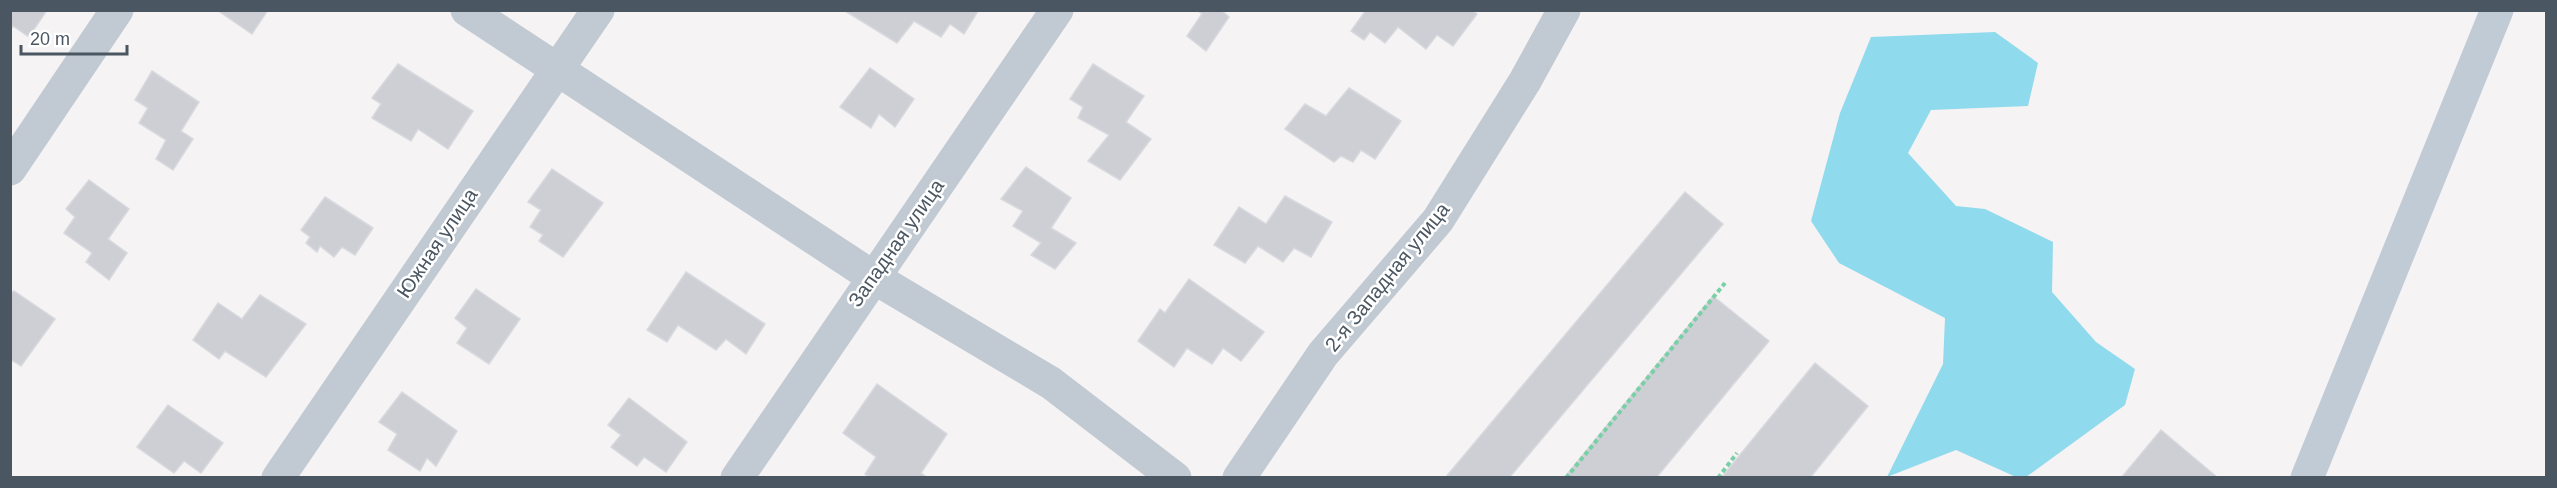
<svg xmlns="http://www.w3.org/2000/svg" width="2557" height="488" viewBox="0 0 2557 488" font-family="Helvetica,sans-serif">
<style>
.water{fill:#90daee}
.building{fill:#cdcfd5;stroke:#d7d9de;stroke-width:1.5}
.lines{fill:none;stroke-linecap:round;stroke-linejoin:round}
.path{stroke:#7ad0a6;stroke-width:4;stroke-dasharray:4.5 3;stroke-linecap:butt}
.street{stroke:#c1cad2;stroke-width:33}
.secondary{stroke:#c1cbd6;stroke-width:33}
.labels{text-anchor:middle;stroke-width:5;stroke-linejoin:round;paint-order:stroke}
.street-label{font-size:20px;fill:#4a5661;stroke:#fff}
</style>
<rect width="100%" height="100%" fill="#f5f3f3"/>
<path class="water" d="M1995 32 2038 63 2028 106 1931 110 1908 153 1956 206 1985 209 2053 242 2052 292 2096 342 2135 369 2125 405 2026 477H2016L1956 450 1887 477 1943 364 1945 318 1839 263 1811 221 1840 113 1871 37Z"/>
<g class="building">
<path d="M10 10H47L29 37 13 26 10 30Z"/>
<path d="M217 10H268L252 34Z"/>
<path d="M1197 10H1221L1229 17 1206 51 1187 36 1202 14Z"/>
<path d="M1366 10H1471L1477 14 1453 46 1437 35 1426 49 1398 27 1385 43 1370 32 1364 40 1351 31Z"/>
<path d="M845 11 977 10 978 11 964 34 950 24 941 37 914 21 897 43Z"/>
<path d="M398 64 473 111 448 149 418 129 411 141 372 118 381 104 372 98Z"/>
<path d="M1093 64 1144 96 1126 122 1151 139 1120 180 1088 161 1109 135 1078 118 1083 107 1070 99Z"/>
<path d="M870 68 914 99 895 127 879 114 871 128 840 107Z"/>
<path d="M152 71 199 102 181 131 193 139 173 170 156 159 166 140 139 123 148 108 135 100Z"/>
<path d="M1349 88 1401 121 1375 159 1361 150 1353 162 1341 156 1334 162 1285 129 1305 104 1326 116Z"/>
<path d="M1026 167 1071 198 1051 228 1076 243 1055 269 1031 255 1041 243 1013 226 1023 211 1001 199Z"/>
<path d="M552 169 603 203 563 257 539 241 543 235 530 227 541 210 528 202Z"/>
<path d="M89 180 129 209 108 239 127 253 109 280 86 262 92 253 64 233 75 217 66 209Z"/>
<path d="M1685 192 1723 224 1509 478H1445Z"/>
<path d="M1285 196 1332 222 1311 257 1294 248 1283 262 1258 246 1245 263 1214 245 1239 207 1266 224Z"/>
<path d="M325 197 373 228 355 255 342 247 334 257 320 246 317 252 306 243 310 237 301 230Z"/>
<path d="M686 272 765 324 746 354 726 339 716 350 678 325 667 342 647 330Z"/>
<path d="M1189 279 1264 332 1241 361 1223 348 1212 364 1187 348 1174 367 1138 341 1160 309 1165 313Z"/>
<path d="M476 289 520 319 489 364 457 343 467 328 455 318Z"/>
<path d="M14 291 55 319 21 366 10 359V294Z"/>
<path d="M260 295 306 324 266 377 225 351 219 359 193 340 218 303 242 319Z"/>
<path d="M1713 296 1769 341 1656 478H1564Z"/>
<path d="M1815 363 1868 406 1810 478H1721Z"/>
<path d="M877 384 947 434 921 473 928 478H871L865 474 876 457 843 433Z"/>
<path d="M402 392 457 431 436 466 427 458 420 471 388 450 397 434 379 422Z"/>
<path d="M629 398 687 442 666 472 644 457 637 466 611 447 621 435 608 425Z"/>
<path d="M168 405 223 443 201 473 184 461 174 473 137 447Z"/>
<path d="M2161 430 2218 478H2121Z"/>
</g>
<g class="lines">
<g class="path">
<path d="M1566 478 1725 283"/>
<path d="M1718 478 1737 453"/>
</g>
<g class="street">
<path d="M467 10 873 277 1051 383 1175 478"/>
<path d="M10 169 117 10"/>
<path d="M278 478 598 10"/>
<path d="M737 478 1057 10"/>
<path d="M1239 478 1323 354 1438 220 1525 81 1564 10"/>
</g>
<path class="secondary" d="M2307 478 2497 10"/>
</g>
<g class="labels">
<g class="street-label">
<text transform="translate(437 243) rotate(-56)" y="7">Южная улица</text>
<text transform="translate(896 243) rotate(-55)" y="7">Западная улица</text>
<text transform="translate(1387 277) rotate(-51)" y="7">2-я Западная улица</text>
</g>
</g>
<rect width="2557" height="488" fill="none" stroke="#4a5661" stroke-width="24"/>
<path d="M21 45v9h106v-9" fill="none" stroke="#4a5661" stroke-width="3"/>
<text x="30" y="45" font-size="18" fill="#4a5661" stroke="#ffffff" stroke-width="4.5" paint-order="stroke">20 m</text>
</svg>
